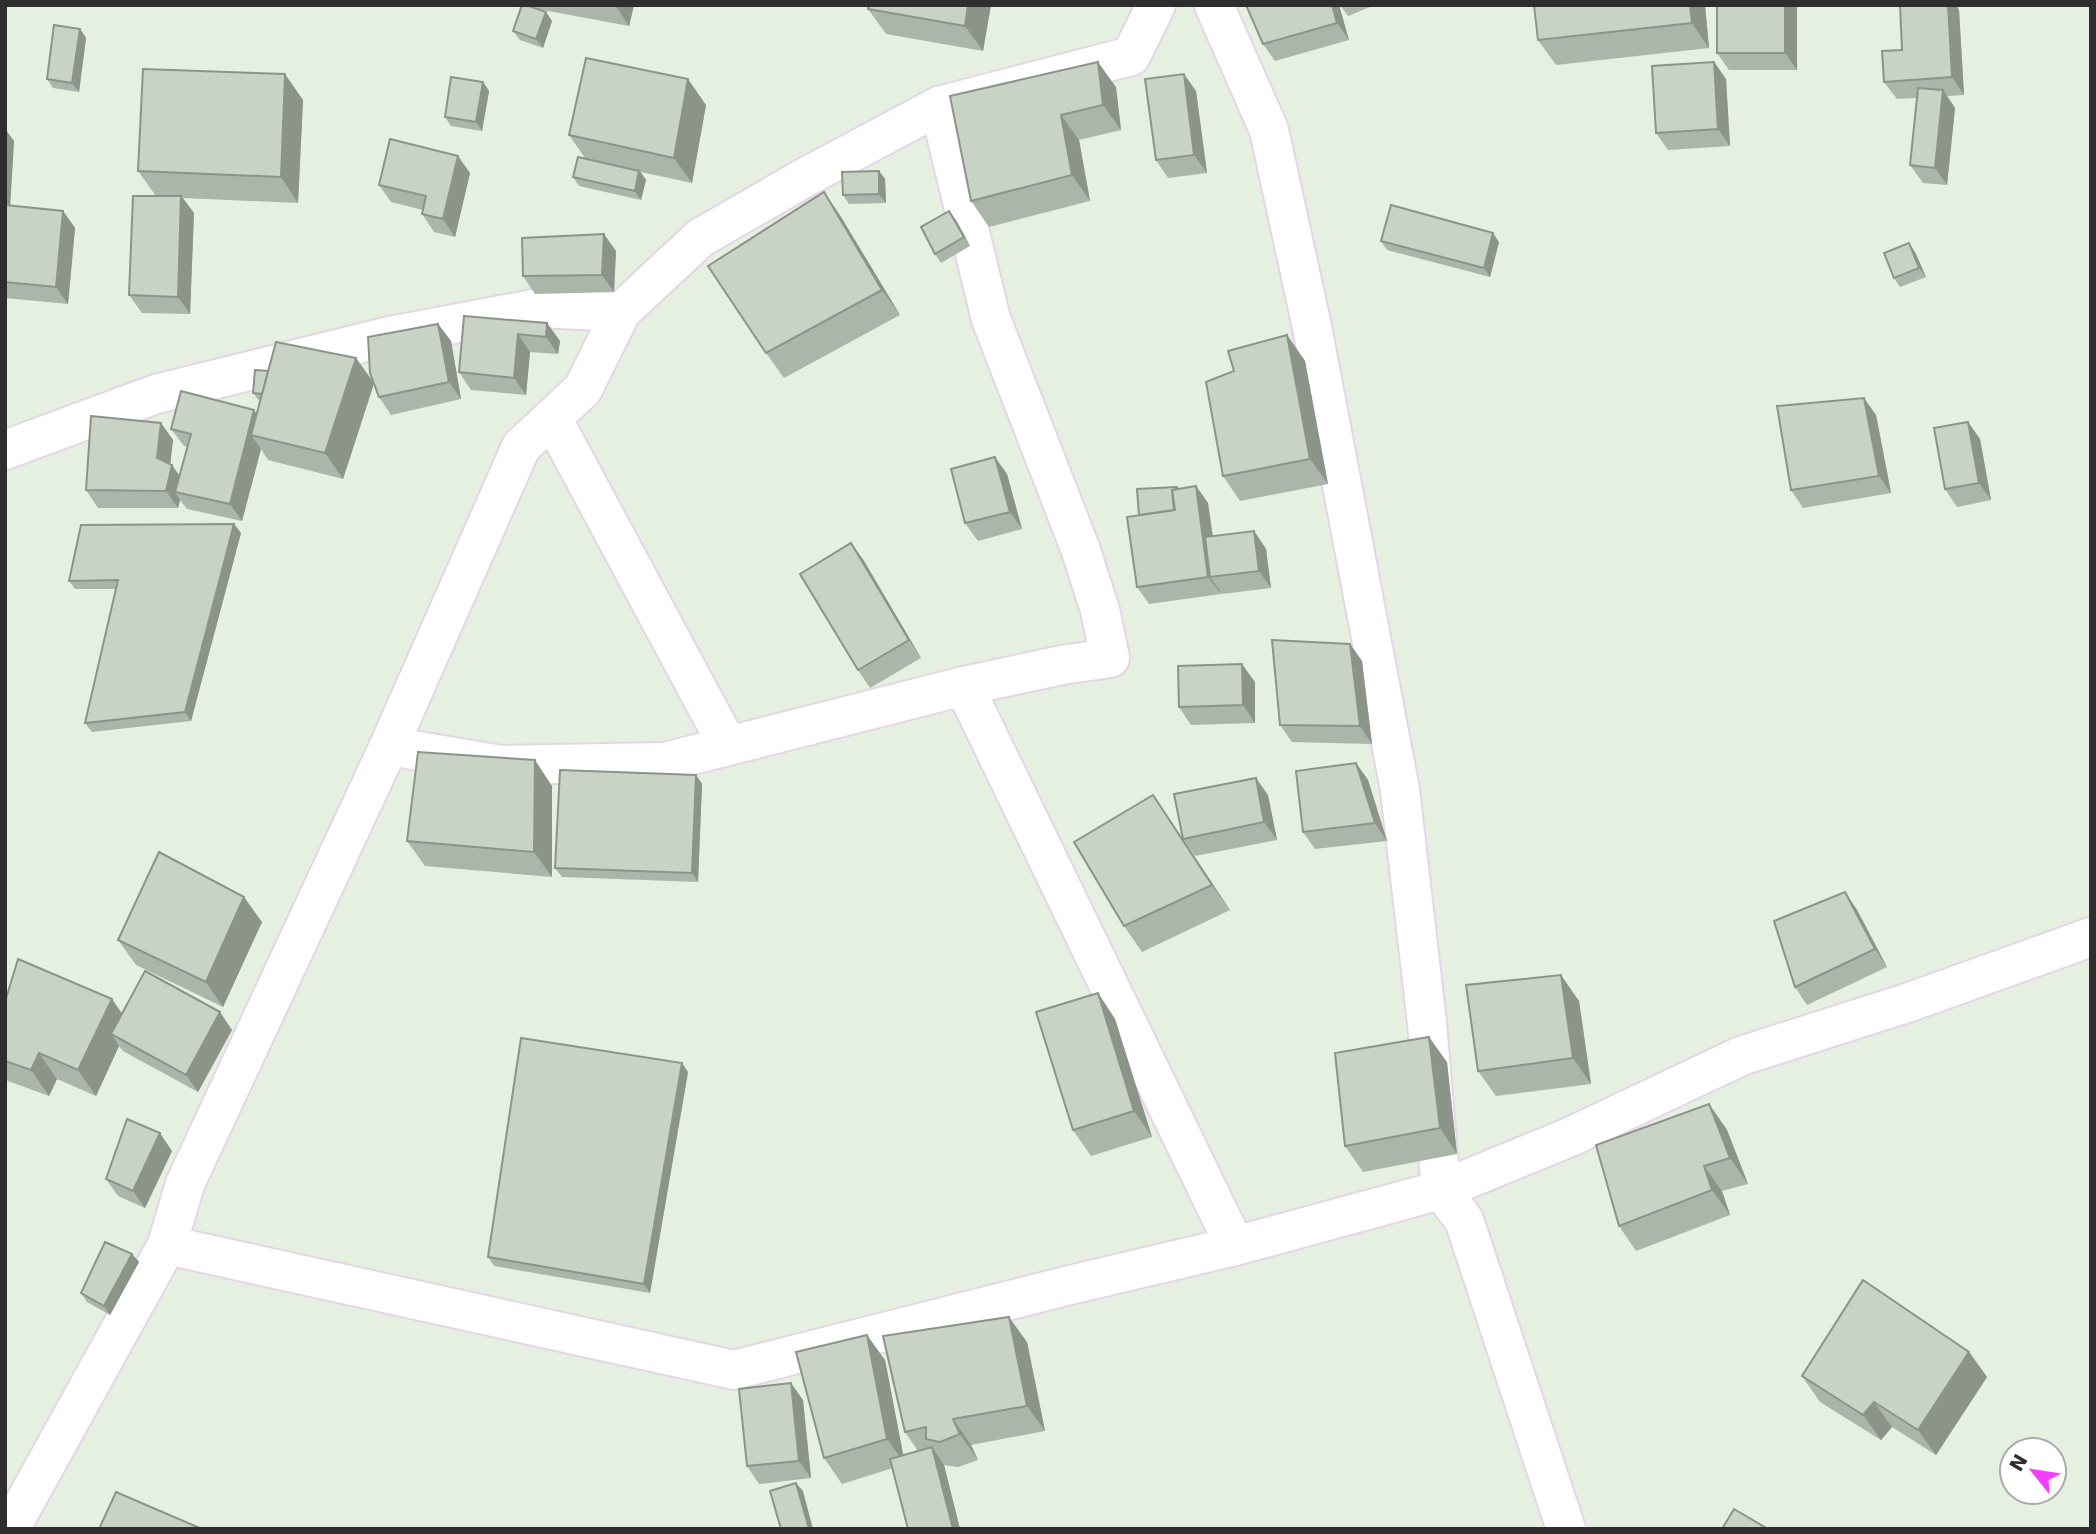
<svg xmlns="http://www.w3.org/2000/svg" width="2096" height="1534" viewBox="0 0 2096 1534" font-family="'DejaVu Sans',sans-serif">
<style>
.lines{fill:none;stroke-linecap:round;stroke-linejoin:round}
.street-casing{stroke:#e6d5e7;stroke-width:42}
.street{stroke:#fff;stroke-width:38}
.wall{fill:#acb5a9}
.shaded-wall{fill:#8c948a}
.building{fill:#c8d3c5;stroke:#8c948a;stroke-width:2}
</style>
<rect width="100%" height="100%" fill="#e5f0e0"/>
<g class="lines">
<defs>
<g id="street">
<path d="M1214 5 1269 130 1312 327 1400 790 1427 1023 1441 1190 1464 1220 1566 1529"/>
<path d="M552 418 728 746"/>
<path d="M5 450 156 394 390 336 539 308 621 312"/>
<path d="M964 686 1235 1246"/>
<path d="M389 746 501 765 665 762 964 686 1062 665 1110 658 1100 610 1080 548 991 319 939 106"/>
<path d="M167 1245 734 1370 1070 1285 1235 1246 1441 1190 1570 1137 1741 1056 1910 1002 2091 937"/>
<path d="M10 1529 167 1245 185 1184 389 746 521 447 583 389 621 312 700 238 804 178 939 106 1131 56 1156 5"/>
</g>
</defs>
<use href="#street" class="street-casing"/>
<use href="#street" class="street"/>
</g>
<g class="wall">
<path d="M535 5H634L629 26 538 9 552 21 543 48 520 40 513 31 537 9Z"/>
<path d="M869 5H991L983 51 886 34 868 9Z"/>
<path d="M1246 5H1339L1349 40 1275 61 1263 44Z"/>
<path d="M1340 5H1375L1348 16Z"/>
<path d="M1705 5 1709 48 1556 65 1538 40Z"/>
<path d="M1717 5H1797V70H1729L1717 53Z"/>
<path d="M1900 5H1956L1959 10 1964 95 1947 96 1955 108 1947 185 1923 183 1910 165 1917 98 1897 99 1884 82 1902 50Z"/>
<path d="M80 29 86 38 79 92 53 88 47 79Z"/>
<path d="M1714 62 1726 79 1730 146 1668 150 1656 133Z"/>
<path d="M483 82 489 91 482 131 451 126 445 117Z"/>
<path d="M1116 87 1121 130 1079 140 1090 201 989 227 971 201 950 96Z"/>
<path d="M1196 91 1207 173 1168 178 1156 160Z"/>
<path d="M303 100 298 203 183 198 194 213 190 314 142 313 129 295 156 196 138 171Z"/>
<path d="M706 105 692 183 641 172 646 180 641 200 579 186 573 177 585 158 569 135Z"/>
<path d="M5 129 14 141 10 206 63 211 75 228 68 304 5 298Z"/>
<path d="M879 171 885 179 886 203 849 204 843 195Z"/>
<path d="M470 173 455 237 434 232 422 214 423 210 391 202 379 185Z"/>
<path d="M824 192 841 217 900 315 784 378 766 353Z"/>
<path d="M956 220 970 246 941 263 935 254Z"/>
<path d="M1381 241 1499 242 1490 277 1387 250Z"/>
<path d="M616 251 614 292 535 294 523 276Z"/>
<path d="M1915 252 1926 277 1900 287 1894 278Z"/>
<path d="M464 316 547 323 560 341 558 354 530 352 526 395 471 390 459 372Z"/>
<path d="M438 324 451 341 461 399 391 415 379 397 374 384 343 479 268 460 261 449 242 521 187 509 180 500 178 508H98L86 490 161 423 173 440 170 464 179 476 187 447 184 446 171 429 254 410 256 414 260 402 253 393 268 371 356 358 373 383Z"/>
<path d="M1287 335 1305 361 1328 484 1240 501 1223 476Z"/>
<path d="M1876 415 1891 493 1803 508 1791 490Z"/>
<path d="M1968 422 1980 439 1991 500 1957 507 1945 489Z"/>
<path d="M1007 474 1022 529 978 541 965 523Z"/>
<path d="M1196 486 1208 503 1213 536 1254 531 1266 549 1271 588 1222 594 1220 591 1221 594 1149 604 1137 587 1178 489Z"/>
<path d="M234 524 241 533 191 721 92 732 85 723 116 589H75L69 581Z"/>
<path d="M851 543 864 561 921 658 870 688 858 670Z"/>
<path d="M1350 644 1362 661 1372 744 1292 742 1280 725Z"/>
<path d="M1255 682V723L1191 725 1179 707Z"/>
<path d="M1356 763 1368 780 1387 841 1315 849 1303 832Z"/>
<path d="M696 775 702 784 698 882 562 877 555 868Z"/>
<path d="M552 786V877L425 866 407 841Z"/>
<path d="M1153 795 1230 910 1142 952 1124 926Z"/>
<path d="M1268 795 1277 840 1195 856 1183 839Z"/>
<path d="M1845 892 1857 910 1887 967 1807 1005 1795 987Z"/>
<path d="M262 922 223 1007 136 965 118 940Z"/>
<path d="M1098 993 1115 1019 1152 1137 1091 1156 1073 1130Z"/>
<path d="M1579 1001 1591 1084 1496 1096 1478 1071Z"/>
<path d="M5 1002 122 1014 232 1030 198 1092 123 1051 119 1046 96 1096 57 1079 49 1096 8 1081 5 1078Z"/>
<path d="M1447 1062 1457 1154 1363 1172 1345 1146Z"/>
<path d="M688 1072 650 1293 494 1266 488 1257Z"/>
<path d="M1709 1104 1727 1130 1748 1184 1722 1191 1730 1215 1636 1251 1619 1226Z"/>
<path d="M172 1151 145 1208 118 1196 106 1179Z"/>
<path d="M132 1254 139 1262 110 1315 87 1302 81 1293Z"/>
<path d="M1027 1342 1045 1431 971 1445 978 1460 958 1467 944 1465 960 1529H908L893 1468 842 1484 824 1458 885 1360 903 1455 918 1451 905 1432Z"/>
<path d="M1969 1352 1987 1377 1936 1455 1892 1427 1881 1440 1820 1402 1802 1376Z"/>
<path d="M803 1400 811 1478 759 1484 747 1466Z"/>
</g>
<g class="shaded-wall">
<path d="M615 5H634L629 26Z"/>
<path d="M968 5H991L983 51 965 26Z"/>
<path d="M1332 5H1339L1349 40 1337 23Z"/>
<path d="M1690 5H1705L1709 48 1692 23Z"/>
<path d="M1785 5H1797V70L1785 53Z"/>
<path d="M1948 5H1956L1959 10 1964 95 1952 77Z"/>
<path d="M546 12 552 21 543 48 536 39Z"/>
<path d="M80 29 86 38 79 92 72 83Z"/>
<path d="M1098 62 1116 87 1121 130 1103 105Z"/>
<path d="M1714 62 1726 79 1730 146 1718 129Z"/>
<path d="M285 74 303 100 298 203 281 177Z"/>
<path d="M1184 74 1196 91 1207 173 1194 155Z"/>
<path d="M688 79 706 105 692 183 674 158Z"/>
<path d="M483 82 489 91 482 131 476 122Z"/>
<path d="M1943 90 1955 108 1947 185 1935 168Z"/>
<path d="M1061 115 1079 140 1090 201 1072 175Z"/>
<path d="M5 129 14 141 10 207 5 200Z"/>
<path d="M458 156 470 173 455 237 443 219Z"/>
<path d="M639 171 646 180 641 200 635 191Z"/>
<path d="M879 171 885 179 886 203 879 194Z"/>
<path d="M824 192 841 217 900 315 882 290Z"/>
<path d="M181 196 194 213 190 314 178 297Z"/>
<path d="M63 211 75 228 68 304 56 287Z"/>
<path d="M949 211 956 220 970 246 964 237Z"/>
<path d="M1493 233 1499 242 1490 277 1484 268Z"/>
<path d="M604 234 616 251 614 292 602 275Z"/>
<path d="M1909 243 1915 252 1926 277 1919 268Z"/>
<path d="M547 323 560 341 558 354 546 337Z"/>
<path d="M438 324 451 341 461 399 449 382Z"/>
<path d="M518 334 530 352 526 395 514 378Z"/>
<path d="M1287 335 1305 361 1328 484 1310 459Z"/>
<path d="M356 358 374 383 343 479 325 453Z"/>
<path d="M1864 398 1876 415 1891 493 1879 476Z"/>
<path d="M254 410 266 428 251 435 261 449 242 521 230 504Z"/>
<path d="M1968 422 1980 439 1991 500 1979 483Z"/>
<path d="M161 423 173 440 169 475 157 458Z"/>
<path d="M995 457 1007 474 1022 529 1010 512Z"/>
<path d="M172 465 184 482 175 492 180 500 178 508 166 491Z"/>
<path d="M1196 486 1208 503 1218 576 1210 577 1220 591 1221 594 1208 577Z"/>
<path d="M234 524 241 533 191 721 185 712Z"/>
<path d="M1254 531 1266 549 1271 588 1259 571Z"/>
<path d="M851 543 864 561 921 658 909 640Z"/>
<path d="M1350 644 1362 661 1372 744 1360 726Z"/>
<path d="M1242 664 1255 682V723L1243 705Z"/>
<path d="M535 760 552 786V877L534 852Z"/>
<path d="M1356 763 1368 780 1387 841 1375 823Z"/>
<path d="M696 775 702 784 698 882 692 873Z"/>
<path d="M1256 778 1268 795 1277 840 1264 822Z"/>
<path d="M1153 795 1171 821 1230 910 1212 885Z"/>
<path d="M1845 892 1857 910 1887 967 1875 949Z"/>
<path d="M244 897 262 922 223 1007 206 982Z"/>
<path d="M1561 975 1579 1001 1591 1084 1573 1058Z"/>
<path d="M1098 993 1115 1019 1152 1137 1134 1111Z"/>
<path d="M112 999 130 1025 111 1034 119 1046 96 1096 78 1070Z"/>
<path d="M220 1012 232 1030 198 1092 186 1075Z"/>
<path d="M1429 1037 1447 1062 1457 1154 1440 1128Z"/>
<path d="M39 1053 57 1079 49 1096 31 1070Z"/>
<path d="M682 1063 688 1072 650 1293 644 1284Z"/>
<path d="M1709 1104 1727 1130 1748 1184 1730 1158Z"/>
<path d="M160 1133 172 1151 145 1208 133 1191Z"/>
<path d="M1704 1166 1722 1191 1730 1215 1712 1190Z"/>
<path d="M132 1254 139 1262 110 1315 104 1306Z"/>
<path d="M1009 1317 1027 1342 1045 1431 1027 1406Z"/>
<path d="M867 1335 885 1360 905 1464 887 1439Z"/>
<path d="M1969 1352 1987 1377 1936 1455 1918 1430Z"/>
<path d="M791 1383 803 1400 811 1478 799 1461Z"/>
<path d="M1874 1402 1892 1427 1881 1440 1863 1415Z"/>
<path d="M953 1419 971 1445 978 1460 960 1434Z"/>
<path d="M932 1447 944 1465 960 1529H953Z"/>
<path d="M796 1483 803 1491 813 1529H809Z"/>
</g>
<g class="building">
<path d="M522 5H526L546 12 536 39 513 31Z"/>
<path d="M869 5H968L965 26 868 9Z"/>
<path d="M1246 5H1332L1337 23 1263 44Z"/>
<path d="M1534 5H1690L1692 23 1538 40Z"/>
<rect x="1717" y="5" width="68" height="48"/>
<path d="M1900 5H1948L1952 77 1884 82 1882 51 1902 50Z"/>
<path d="M54 25 80 29 72 83 47 79Z"/>
<path d="M586 58 688 79 674 158 569 135Z"/>
<path d="M1098 62 1103 105 1061 115 1072 175 971 201 950 96Z"/>
<path d="M1714 62 1718 129 1656 133 1652 66Z"/>
<path d="M143 69 285 74 281 177 138 171Z"/>
<path d="M1184 74 1194 155 1156 160 1145 79Z"/>
<path d="M451 77 483 82 476 122 445 117Z"/>
<path d="M1918 88 1943 90 1935 168 1910 165Z"/>
<path d="M390 139 458 156 443 219 422 214 426 196 379 185Z"/>
<path d="M578 157 639 171 635 191 573 177Z"/>
<path d="M879 171V194L843 195 842 172Z"/>
<path d="M824 192 882 290 766 353 708 266Z"/>
<path d="M133 196H181L178 297 129 295Z"/>
<path d="M5 205 63 211 56 287 5 282Z"/>
<path d="M1391 205 1493 233 1484 268 1381 241Z"/>
<path d="M949 211 964 237 935 254 921 227Z"/>
<path d="M604 234 602 275 523 276 522 238Z"/>
<path d="M1909 243 1919 268 1894 278 1884 253Z"/>
<path d="M464 316 547 323 546 337 518 334 514 378 459 372Z"/>
<path d="M438 324 449 382 379 397 370 373 368 337Z"/>
<path d="M1287 335 1310 459 1223 476 1206 382 1234 371 1228 351Z"/>
<path d="M276 342 356 358 325 453 251 435Z"/>
<path d="M255 370 268 371 262 394 253 393Z"/>
<path d="M181 391 254 410 230 504 175 492 191 434 171 429Z"/>
<path d="M1864 398 1879 476 1791 490 1777 406Z"/>
<path d="M91 416 161 423 157 458 172 465 166 491 86 490Z"/>
<path d="M1968 422 1979 483 1945 489 1934 428Z"/>
<path d="M995 457 1010 512 965 523 951 469Z"/>
<path d="M1196 486 1208 577 1137 587 1127 517 1175 510 1172 490Z"/>
<path d="M1177 487V489L1172 490 1174 510 1139 515 1137 489Z"/>
<path d="M234 524 185 712 85 723 118 580 69 581 81 525Z"/>
<path d="M1254 531 1259 571 1210 577 1205 537Z"/>
<path d="M851 543 909 640 858 670 800 574Z"/>
<path d="M1272 640 1350 644 1360 726 1280 725Z"/>
<path d="M1242 664 1243 705 1179 707 1178 666Z"/>
<path d="M418 752 535 760 534 852 407 841Z"/>
<path d="M1356 763 1375 823 1303 832 1296 771Z"/>
<path d="M560 770 696 775 692 873 555 868Z"/>
<path d="M1256 778 1264 822 1183 839 1174 794Z"/>
<path d="M1153 795 1212 885 1124 926 1074 842Z"/>
<path d="M159 852 244 897 206 982 118 940Z"/>
<path d="M1845 892 1875 949 1795 987 1774 921Z"/>
<path d="M18 959 112 999 78 1070 39 1053 31 1070 5 1061V1002Z"/>
<path d="M145 971 220 1012 186 1075 111 1034Z"/>
<path d="M1561 975 1573 1058 1478 1071 1466 985Z"/>
<path d="M1098 993 1134 1111 1073 1130 1036 1012Z"/>
<path d="M1429 1037 1440 1128 1345 1146 1335 1053Z"/>
<path d="M521 1038 682 1063 644 1284 488 1257Z"/>
<path d="M1709 1104 1730 1158 1704 1166 1712 1190 1619 1226 1596 1145Z"/>
<path d="M127 1119 160 1133 133 1191 106 1179Z"/>
<path d="M105 1242 132 1254 104 1306 81 1293Z"/>
<path d="M1863 1280 1969 1352 1918 1430 1874 1402 1863 1415 1802 1376Z"/>
<path d="M1009 1317 1027 1406 953 1419 960 1434 940 1442 926 1439V1427L905 1432 883 1336Z"/>
<path d="M867 1335 887 1439 824 1458 796 1352Z"/>
<path d="M791 1383 799 1461 747 1466 739 1389Z"/>
<path d="M932 1447 953 1529H908L890 1459Z"/>
<path d="M796 1483 809 1529H781L770 1491Z"/>
<path d="M116 1492 202 1529H99Z"/>
<path d="M1734 1509 1768 1529H1722Z"/>
</g>
<rect width="2096" height="1534" fill="none" stroke="#2e2e2e" stroke-width="14"/>
<g transform="translate(2033 1471) rotate(300)"><circle r="33" fill="#ffffff" stroke="#ababab" stroke-width="2"/>
<path d="M0-5L12 26L0 18L-12 26Z" fill="#f43eff"/>
<text y="-10" font-size="19" font-weight="bold" text-anchor="middle" fill="#2e2e2e">N</text>
</g>
</svg>
